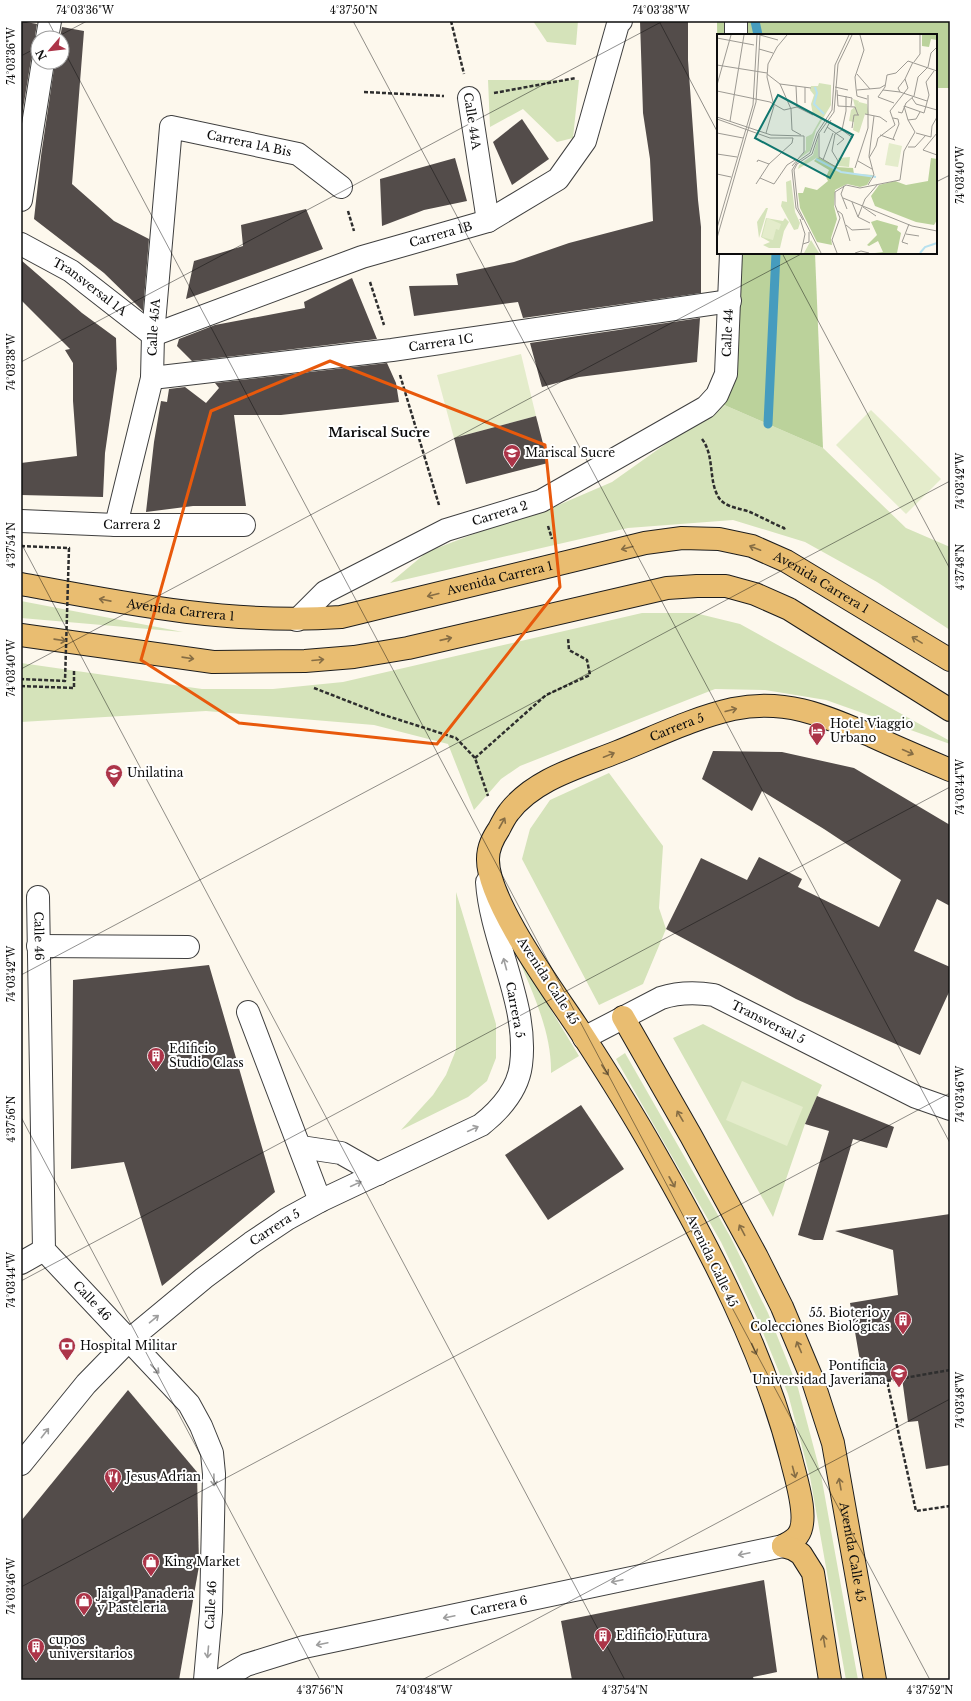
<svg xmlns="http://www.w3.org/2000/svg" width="971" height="1701" viewBox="0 0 971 1701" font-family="'Libre Baskerville',serif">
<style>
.green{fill:#d5e3ba}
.forest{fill:#bbd29b}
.pitch{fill:#e4eccb}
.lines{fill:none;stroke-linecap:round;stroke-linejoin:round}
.stream{stroke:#469cbe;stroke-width:9}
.building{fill:#534c4a}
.minor-casing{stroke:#3f3f3f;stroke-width:24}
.major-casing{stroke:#1d1d1d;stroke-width:24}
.path{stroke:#2e2e2e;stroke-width:2.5;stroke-dasharray:4 2;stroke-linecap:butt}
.minor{stroke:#fff;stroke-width:22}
.major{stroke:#e9bd71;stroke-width:22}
.path-bridge{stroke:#2e2e2e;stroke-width:2.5;stroke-dasharray:4 2;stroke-linecap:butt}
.oneway{stroke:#866d44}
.oneway2{stroke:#9e9e9e}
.marked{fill:none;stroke:#e8590c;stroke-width:3;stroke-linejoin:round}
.ticks{fill:none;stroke:#0c0c0c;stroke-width:1;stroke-opacity:0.45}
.labels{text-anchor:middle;stroke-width:4;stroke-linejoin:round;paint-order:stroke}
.street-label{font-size:12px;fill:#0c0c0c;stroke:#fff}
.poi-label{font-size:12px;fill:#0c0c0c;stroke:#fff;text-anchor:start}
.neighbourhood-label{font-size:13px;font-weight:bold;fill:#0c0c0c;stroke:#fff}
.inset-river{fill:none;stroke:#b7e1ef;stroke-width:2}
.inset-road{fill:none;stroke:#9d9a93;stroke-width:1}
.view{fill:#0f766e;fill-opacity:0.15;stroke:#0f766e;stroke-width:2}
.inset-edge{fill:none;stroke:#0c0c0c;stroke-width:2}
.neatline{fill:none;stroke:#0c0c0c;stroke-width:1.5}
.ticks-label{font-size:10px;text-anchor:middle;fill:#0c0c0c}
</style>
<rect width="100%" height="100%" fill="#fdf8ed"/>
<g class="green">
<path d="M533 21H578L576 45 547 42Z"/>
<path d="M488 80H579L573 138 557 142 523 109 490 127Z"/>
<path d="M722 404 823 448 906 528 950 547V630L877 582 805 542 733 520 628 528 390 583 427 552 484 530 547 510 612 482Z"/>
<path d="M21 601 183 632 21 618Z"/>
<path d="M642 613H695L740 624 950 741V744L826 700 765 690 715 689 520 766 501 779 474 810 448 744 374 725 206 711 21 722V663L202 689H273L343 682Z"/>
<path d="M609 773 663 846 659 908 666 929 643 984 599 1005 522 859 530 829 550 800Z"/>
<path d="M456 892 496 1024V1058L487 1081 468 1097 401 1130 433 1095 446 1075 456 1050Z"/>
<path d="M516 952 579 1056 551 1073C552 1031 531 990 516 952Z"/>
<path d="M703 1024 822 1085 805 1124 773 1217 673 1038Z"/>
<path d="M625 1053 731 1238 768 1313 798 1388 821 1475 858 1680H846L810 1477 788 1394 757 1318 721 1242 616 1059Z"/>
</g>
<g class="forest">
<path d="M717 21H950V88H936V35H718V117Z"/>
<path d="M720 253H815L823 448 722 404Z"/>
</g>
<g class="pitch">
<path d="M521 354 536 416 454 438 437 375Z"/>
<path d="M871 410 941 479 906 514 836 445Z"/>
<path d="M742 1081 803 1107 787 1146 726 1120Z"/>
</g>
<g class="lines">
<g class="stream">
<path d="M755 21 758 35"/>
<path d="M768 424 776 253"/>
</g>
</g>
<g class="building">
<path d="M21 21 37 24 35 36 38 46V51L33 54 31 60 22 115Z"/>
<path d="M640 21H688V60L698 200 701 227V293L523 318 518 302 414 316 409 286 458 285 456 274 514 262 569 243 653 221 650 159 643 113Z"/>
<path d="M62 27 84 31 72 184 114 221 149 239 143 311 104 273 34 219 41 156 55 62H62V38H60Z"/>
<path d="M522 119 549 159 512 185 493 142Z"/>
<path d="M455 158 467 201 424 210 382 226 380 179Z"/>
<path d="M306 209 323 249 186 299 194 261 243 246 241 225Z"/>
<path d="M21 260 82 313 116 338 117 369 105 453 103 497 21 495V463L77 456 73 401V363L65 350 70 349 21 300Z"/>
<path d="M352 278 377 339 192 361 177 346 179 339 215 325 305 308 304 302Z"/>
<path d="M700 318 697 362 579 377 542 387 530 343Z"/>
<path d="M387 363 396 383 399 402 281 415H234L246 506H193L146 512 154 442 161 401 167 402 169 389 185 387 206 403 219 388 215 383Z"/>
<path d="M536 416 548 463 466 484 454 438Z"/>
<path d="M713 751 782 752 854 768 950 825V906L937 899 914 951 950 967V990L920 1055 796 999 666 929 701 858 747 880 759 857 802 879 798 887 879 927 901 880 824 829 762 791 752 811 702 779Z"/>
<path d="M209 965 275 1192 162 1286 124 1162 71 1169 73 980Z"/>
<path d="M817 1096 894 1127 887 1148 853 1139 823 1240H814L798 1235 829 1131 805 1124Z"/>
<path d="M581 1105 624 1169 548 1220 505 1155Z"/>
<path d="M950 1214V1465L926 1469 918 1421 908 1422 902 1378 864 1384 850 1303 898 1295 893 1250 835 1231Z"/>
<path d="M128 1390 197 1472 199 1566 179 1680H21V1521Z"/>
<path d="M764 1580 777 1672 753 1677 754 1680H572L561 1621Z"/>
</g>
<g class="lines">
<defs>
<g id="minor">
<path d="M736 35V21"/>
<path d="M47 38 50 21"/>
<path d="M469 98 488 221"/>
<path d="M21 200 43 62"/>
<path id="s1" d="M21 244 71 271 153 335 362 257 488 221 558 179 585 141 618 24 621 21"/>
<path id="s2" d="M152 378 392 350 730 301"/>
<path id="s3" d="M21 521 116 525H244"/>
<path id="s4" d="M116 525 152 378 153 335 171 127 298 154 341 187"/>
<path id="s5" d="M297 620 325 592 446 530 541 501 706 407 717 395 726 374 731 253"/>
<path id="s6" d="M38 897 44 1250 189 1404 201 1426 212 1453 214 1474 211 1612 205 1680"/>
<path d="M38 946 188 947"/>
<path d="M248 1012 320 1201"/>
<path id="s7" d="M584 1038 661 998C679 992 695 992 714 995L916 1097 950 1109"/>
<path d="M301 1147 341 1153 378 1174"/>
<path d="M21 1263 44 1250"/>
<path id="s8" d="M21 1464 86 1384 128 1341 204 1278 251 1243 287 1219 320 1201 481 1125C500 1110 518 1089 521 1065 529 1004 491 942 487 882"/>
<path id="s9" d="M221 1680 246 1665 304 1647 783 1546"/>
</g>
<g id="major">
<path id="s10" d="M21 584C127 604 232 625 341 617L645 543 682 538 719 539 752 546 786 561 950 660"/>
<path d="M21 635 213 662 305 661 354 657 408 648 667 588 697 586H726L755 594 789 609 950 710"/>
<path id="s11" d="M623 1017 691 1136 757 1257 782 1307 813 1381 833 1443 875 1680"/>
<path id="s12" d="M783 1546C788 1543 795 1540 798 1535 810 1519 795 1476 791 1458 763 1350 710 1249 655 1153 632 1112 606 1071 580 1031 555 993 487 901 488 859 488 847 493 838 499 829 502 823 505 817 509 812 534 779 580 767 617 752 655 737 693 718 733 709 786 698 825 716 872 736 898 748 924 759 950 770"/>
<path d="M783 1546 793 1549 801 1554 813 1573 830 1680"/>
</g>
</defs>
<use href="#minor" class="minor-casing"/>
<use href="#major" class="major-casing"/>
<g class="path">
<path d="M451 21 464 74"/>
<path d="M364 92 444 96"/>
<path d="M494 93 576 78"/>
<path d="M348 211 354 231"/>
<path d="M370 282 384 325"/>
<path d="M400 375 439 505"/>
<path d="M702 439C715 456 708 481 719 498 726 508 740 508 750 512 761 517 772 523 784 528L785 530"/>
<path d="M548 526 552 539"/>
<path d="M21 686 74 688V669"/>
<path d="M314 688 381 714 456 738 475 758 488 796"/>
<path d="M475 758 546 695 590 675 587 660 569 650 568 638"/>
<path d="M950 1370 887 1381 916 1511 950 1506"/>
</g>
<use href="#minor" class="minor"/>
<use href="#major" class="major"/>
<path class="path-bridge" d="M21 546 69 548 65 681 21 679"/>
</g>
<defs><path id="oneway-shaft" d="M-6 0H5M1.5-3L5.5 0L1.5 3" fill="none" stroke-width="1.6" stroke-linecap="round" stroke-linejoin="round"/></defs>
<g class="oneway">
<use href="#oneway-shaft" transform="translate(627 548) rotate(166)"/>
<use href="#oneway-shaft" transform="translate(755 548) rotate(-159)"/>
<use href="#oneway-shaft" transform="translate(433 595) rotate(166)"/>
<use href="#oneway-shaft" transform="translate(105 600) rotate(-169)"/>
<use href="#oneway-shaft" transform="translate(446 639) rotate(-13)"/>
<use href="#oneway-shaft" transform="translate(60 640) rotate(8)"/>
<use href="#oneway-shaft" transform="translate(917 640) rotate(-149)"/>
<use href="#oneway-shaft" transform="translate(188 658) rotate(8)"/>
<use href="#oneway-shaft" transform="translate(318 660) rotate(-5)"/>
<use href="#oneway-shaft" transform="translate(731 710) rotate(-14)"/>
<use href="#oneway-shaft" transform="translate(908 752) rotate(24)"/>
<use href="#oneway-shaft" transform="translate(609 755) rotate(-22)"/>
<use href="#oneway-shaft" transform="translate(502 823) rotate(-61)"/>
<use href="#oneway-shaft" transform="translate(605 1070) rotate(57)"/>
<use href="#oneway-shaft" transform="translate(680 1116) rotate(-120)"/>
<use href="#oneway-shaft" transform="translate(672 1182) rotate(61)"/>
<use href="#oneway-shaft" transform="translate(742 1230) rotate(-118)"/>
<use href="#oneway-shaft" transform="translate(799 1347) rotate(-113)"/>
<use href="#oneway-shaft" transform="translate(754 1349) rotate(67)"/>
<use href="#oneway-shaft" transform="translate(794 1472) rotate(75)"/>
<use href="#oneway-shaft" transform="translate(840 1484) rotate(-100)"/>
<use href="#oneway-shaft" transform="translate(824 1641) rotate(-99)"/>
</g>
<g class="oneway2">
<use href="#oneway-shaft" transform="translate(505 964) rotate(-105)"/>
<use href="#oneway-shaft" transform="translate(473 1129) rotate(-25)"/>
<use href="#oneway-shaft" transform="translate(356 1184) rotate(-25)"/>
<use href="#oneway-shaft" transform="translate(154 1319) rotate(-40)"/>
<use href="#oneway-shaft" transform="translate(155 1369) rotate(46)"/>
<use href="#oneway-shaft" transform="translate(45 1433) rotate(-52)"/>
<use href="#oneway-shaft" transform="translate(214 1480) rotate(89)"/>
<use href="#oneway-shaft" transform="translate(744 1554) rotate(168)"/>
<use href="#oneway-shaft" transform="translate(617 1581) rotate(168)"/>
<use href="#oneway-shaft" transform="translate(449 1617) rotate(168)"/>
<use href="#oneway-shaft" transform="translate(322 1644) rotate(168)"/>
<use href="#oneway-shaft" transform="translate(208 1652) rotate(95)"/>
</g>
<path class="marked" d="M330 361 545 445 560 587 437 744 239 723 141 660 211 411Z"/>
<path class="ticks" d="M48 21 57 38M353 21 950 1143M659 21 718 133M55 38 87 21M62 47 930 1680M21 56 38 47M936 182 950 175M782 253 950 569M21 362 663 21M21 543 625 1680M21 669 803 253M21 975 950 481M21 1117 320 1680M21 1281 950 787M21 1587 950 1093M422 1680 950 1399"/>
<defs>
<symbol id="school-pin" viewBox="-11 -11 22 30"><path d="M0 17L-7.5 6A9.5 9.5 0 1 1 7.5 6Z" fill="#ac3448" stroke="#fff"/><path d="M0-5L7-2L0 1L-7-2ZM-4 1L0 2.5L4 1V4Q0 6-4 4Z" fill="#fff"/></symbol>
<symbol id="hotel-pin" viewBox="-11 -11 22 30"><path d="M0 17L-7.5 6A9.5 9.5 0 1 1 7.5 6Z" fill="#ac3448" stroke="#fff"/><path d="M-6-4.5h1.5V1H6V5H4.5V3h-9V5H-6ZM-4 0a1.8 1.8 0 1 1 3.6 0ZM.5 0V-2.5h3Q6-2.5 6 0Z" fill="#fff"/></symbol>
<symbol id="university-pin" viewBox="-11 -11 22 30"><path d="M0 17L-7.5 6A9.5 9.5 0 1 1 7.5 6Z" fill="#ac3448" stroke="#fff"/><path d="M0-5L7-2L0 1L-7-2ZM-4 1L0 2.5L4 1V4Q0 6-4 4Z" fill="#fff"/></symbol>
<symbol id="building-pin" viewBox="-11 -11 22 30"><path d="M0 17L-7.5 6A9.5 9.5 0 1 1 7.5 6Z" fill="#ac3448" stroke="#fff"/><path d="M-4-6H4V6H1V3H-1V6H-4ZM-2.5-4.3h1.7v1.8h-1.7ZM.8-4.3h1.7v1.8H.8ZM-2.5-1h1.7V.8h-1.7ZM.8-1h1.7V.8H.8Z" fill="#fff"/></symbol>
<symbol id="bank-pin" viewBox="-11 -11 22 30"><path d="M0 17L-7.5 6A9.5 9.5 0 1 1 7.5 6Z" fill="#ac3448" stroke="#fff"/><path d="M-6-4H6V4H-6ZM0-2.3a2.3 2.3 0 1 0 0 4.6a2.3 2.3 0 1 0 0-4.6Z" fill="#fff"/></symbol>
<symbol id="restaurant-pin" viewBox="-11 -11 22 30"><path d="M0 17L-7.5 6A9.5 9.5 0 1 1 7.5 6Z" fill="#ac3448" stroke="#fff"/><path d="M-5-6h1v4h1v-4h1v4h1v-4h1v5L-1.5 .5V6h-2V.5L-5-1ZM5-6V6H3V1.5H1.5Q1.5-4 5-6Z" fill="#fff"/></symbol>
<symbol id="shop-pin" viewBox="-11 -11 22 30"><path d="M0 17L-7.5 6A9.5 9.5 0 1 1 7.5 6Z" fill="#ac3448" stroke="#fff"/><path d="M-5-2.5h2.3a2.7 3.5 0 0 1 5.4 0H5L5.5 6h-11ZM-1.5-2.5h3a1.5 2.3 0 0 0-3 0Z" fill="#fff"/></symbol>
</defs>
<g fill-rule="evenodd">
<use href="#school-pin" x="502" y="443" width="20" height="27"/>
<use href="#hotel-pin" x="807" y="721" width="20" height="27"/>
<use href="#university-pin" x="104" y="763" width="20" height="27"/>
<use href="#building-pin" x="146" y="1046" width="20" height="27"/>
<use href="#building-pin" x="893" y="1310" width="20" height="27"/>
<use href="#bank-pin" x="57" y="1336" width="20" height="27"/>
<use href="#university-pin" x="889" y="1363" width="20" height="27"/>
<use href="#restaurant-pin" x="103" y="1467" width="20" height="27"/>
<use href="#shop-pin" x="141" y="1552" width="20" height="27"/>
<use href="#shop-pin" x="74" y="1591" width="20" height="27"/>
<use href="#building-pin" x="593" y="1626" width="20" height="27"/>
<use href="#building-pin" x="26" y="1637" width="20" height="27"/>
</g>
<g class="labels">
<g class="street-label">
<text transform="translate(472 121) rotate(81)" y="4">Calle 44A</text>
<text dy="4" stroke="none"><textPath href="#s4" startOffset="483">Carrera 1A Bis</textPath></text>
<text dy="4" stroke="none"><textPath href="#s1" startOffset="466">Carrera 1B</textPath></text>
<text dy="4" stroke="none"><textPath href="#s1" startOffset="81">Transversal 1A</textPath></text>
<text dy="4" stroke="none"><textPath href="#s4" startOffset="202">Calle 45A</textPath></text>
<text dy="4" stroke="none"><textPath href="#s5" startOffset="545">Calle 44</textPath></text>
<text dy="4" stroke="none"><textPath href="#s2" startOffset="291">Carrera 1C</textPath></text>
<text dy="4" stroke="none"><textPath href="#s5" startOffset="232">Carrera 2</textPath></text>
<text dy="4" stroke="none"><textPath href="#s3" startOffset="111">Carrera 2</textPath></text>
<text dy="4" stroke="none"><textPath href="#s10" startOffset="486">Avenida Carrera 1</textPath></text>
<text dy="4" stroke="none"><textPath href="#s10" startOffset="822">Avenida Carrera 1</textPath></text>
<text dy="4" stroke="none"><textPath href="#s10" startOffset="162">Avenida Carrera 1</textPath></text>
<text dy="4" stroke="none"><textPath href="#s12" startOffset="1015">Carrera 5</textPath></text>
<text dy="4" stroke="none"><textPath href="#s6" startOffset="39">Calle 46</textPath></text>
<text transform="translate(548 981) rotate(57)" y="4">Avenida Calle 45</text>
<text transform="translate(515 1010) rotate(79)" y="4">Carrera 5</text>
<text dy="4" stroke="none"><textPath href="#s7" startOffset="201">Transversal 5</textPath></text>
<text dy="4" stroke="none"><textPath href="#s8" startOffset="349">Carrera 5</textPath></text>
<text transform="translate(712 1261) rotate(64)" y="4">Avenida Calle 45</text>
<text dy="4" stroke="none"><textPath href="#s6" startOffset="423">Calle 46</textPath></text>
<text dy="4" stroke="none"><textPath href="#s11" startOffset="587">Avenida Calle 45</textPath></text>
<text transform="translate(211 1605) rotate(-87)" y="4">Calle 46</text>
<text dy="4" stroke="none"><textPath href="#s9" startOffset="289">Carrera 6</textPath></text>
</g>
<g class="poi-label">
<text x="525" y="457">Mariscal Sucre</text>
<text x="830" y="728">Hotel Viaggio<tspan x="830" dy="14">Urbano</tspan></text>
<text x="127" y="777">Unilatina</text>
<text x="169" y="1053">Edificio<tspan x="169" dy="14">Studio Class</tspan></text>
<text x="890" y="1317" text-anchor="end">55. Bioterio y<tspan x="890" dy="14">Colecciones Biológicas</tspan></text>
<text x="80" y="1350">Hospital Militar</text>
<text x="886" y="1370" text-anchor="end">Pontificia<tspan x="886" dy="14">Universidad Javeriana</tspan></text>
<text x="126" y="1481">Jesus Adrian</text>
<text x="164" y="1566">King Market</text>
<text x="97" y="1598">Jaigal Panaderia<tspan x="97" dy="14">y Pasteleria</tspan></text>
<text x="616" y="1640">Edificio Futura</text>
<text x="49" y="1644">cupos<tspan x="49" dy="14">universitarios</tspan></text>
</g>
<g class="neighbourhood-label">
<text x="379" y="437">Mariscal Sucre</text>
</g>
</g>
<g transform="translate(717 34)">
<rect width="220" height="220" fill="#fdf8ed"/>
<path d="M102 49 114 51V71L99 96 93 117 80 126 89 116V103L95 100 104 84 96 81 94 70 97 61 93 56 94 52H101ZM136 65 142 67 141 70 142 68 150 70 152 81 148 80 142 99 136 96 137 88 132 87 134 76 138 73ZM101 104V123L81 135 82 131 96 121ZM133 123 132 133 121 132 123 127 121 124ZM74 146 78 178 83 189 81 195 77 196 64 172 65 167 70 168 69 148ZM49 174H51L42 204 40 188ZM49 184 66 187 68 184 72 188 67 197 63 214H52L46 211 53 208 44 203ZM94 206 102 219H87Z" fill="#d5e3ba"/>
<path d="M205 1H220V6L214 5 212 13 205 12ZM101 123 120 133 136 134 137 140 156 141 150 151 143 153 130 150 118 156 117 172 120 185 114 204 115 211 100 208 83 174 81 159H86L88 153 100 156 111 147 109 143 112 136 97 127ZM214 124 220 125V186L217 191 199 188 158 172 154 162 162 151 178 147 189 151 211 147ZM160 186 181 192 180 196 184 199 180 219H158L166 218 161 207 152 212 150 211 160 201 154 188Z" fill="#bbd29b"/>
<path d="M172 109 185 112 181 133 168 131ZM50 184 64 190 62 196 59 195 56 206 45 203Z" fill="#e4eccb"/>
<path class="inset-river" d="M98 53 100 59 97 70 107 80M99 125 124 138 159 143M203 219 208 213 220 209"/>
<path class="inset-road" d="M43 1 61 6M143 1 147 16 138 43 139 54 140 62 150 65M0 4 37 11M42 15 56 19M197 28 203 20V1M0 31 50 39M50 40 63 50 74 75 75 96 84 101M140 40 153 55M63 50 94 54M0 51 14 1M79 52 80 73M88 53V69M118 53 131 56M120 56 121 72 138 73 141 81M140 56 163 54 168 51M166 56 183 58 210 67M0 57 53 68 67 76 80 73 96 81M183 58 181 54 188 45 196 28M120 61 135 64 134 72M195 64 199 70 220 76M177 69 161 63 168 53 170 41 179 39 191 27 220 37M187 72 207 79 212 61 209 48 217 37M181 78 185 79 189 69 197 62 201 43 211 33 214 19 220 13M148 80 163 83 170 88M0 83 54 101 87 102V118L75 132M176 84 181 85 182 90 176 105M0 85 53 104H76M191 86 199 85 203 78M13 87 27 1M110 93 127 105 120 111M135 94 137 81H142M125 96 129 77V62M125 96 136 104M0 99 26 104M49 99 57 72 50 43 51 30 60 13 70 1M107 99 114 86M199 99 214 103M220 99 206 116 220 121M102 100V123L119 133 121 127 115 117 118 100 125 96M163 101 178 106M214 103 215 92 220 83M191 113H198L209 101M0 120 20 123M152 124 159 112 161 104 178 91 173 77 191 54 188 45M106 126 116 99M141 127 155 135M40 128 41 126 52 130M138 134 151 94V61M0 140 14 143M43 144 57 150 70 131 78 126M39 150 52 130 75 109 76 104M151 151 157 141 152 122 157 82M127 152 124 160 130 175M126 164 195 192 220 197M135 168 141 183M146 173 159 182M121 177 125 180 133 207M141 183 148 165 161 150M141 183 153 189M83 185 88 200 84 219M86 186 79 174 75 136 80 128 93 119 100 99 115 76 118 31 132 1M129 191 135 196 153 195M0 194 36 71 40 1M189 200 202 202M0 204 39 68 43 1M86 210 92 208V198M191 210 185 208 192 190M104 219 81 174 77 136 80 130 95 120 102 99 117 78 121 30 135 1M120 219 115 206 123 184 118 171V158L129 151 143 154 183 146 187 117 198 98 191 86 187 72M138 219 144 217 152 219"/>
<path class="view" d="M61 61 136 101 113 144 38 104Z"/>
<rect width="220" height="220" class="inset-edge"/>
</g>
<rect width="971" height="1701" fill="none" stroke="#ffffff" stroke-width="44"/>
<g transform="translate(50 50) rotate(242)"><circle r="19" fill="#ffffff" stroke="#9e9e9e"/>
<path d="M0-3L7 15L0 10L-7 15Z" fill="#ac3448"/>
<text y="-6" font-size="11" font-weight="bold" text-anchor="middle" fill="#0c0c0c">N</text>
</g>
<rect x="22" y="22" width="927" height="1657" class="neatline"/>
<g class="ticks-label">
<text x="85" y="14">74°03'36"W</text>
<text x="354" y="14">4°37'50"N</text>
<text x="661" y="14">74°03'38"W</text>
<text transform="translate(11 56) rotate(-90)" y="4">74°03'36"W</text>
<text transform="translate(960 175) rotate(-90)" y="4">74°03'40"W</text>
<text transform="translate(11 362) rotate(-90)" y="4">74°03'38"W</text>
<text transform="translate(960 481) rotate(-90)" y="4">74°03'42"W</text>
<text transform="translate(11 545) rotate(-90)" y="4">4°37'54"N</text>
<text transform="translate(960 567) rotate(-90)" y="4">4°37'48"N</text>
<text transform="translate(11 668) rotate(-90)" y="4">74°03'40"W</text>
<text transform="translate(960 787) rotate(-90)" y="4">74°03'44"W</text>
<text transform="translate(11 974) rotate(-90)" y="4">74°03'42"W</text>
<text transform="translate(960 1094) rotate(-90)" y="4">74°03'46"W</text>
<text transform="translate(11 1119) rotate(-90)" y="4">4°37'56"N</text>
<text transform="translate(11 1280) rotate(-90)" y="4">74°03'44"W</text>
<text transform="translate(960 1400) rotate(-90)" y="4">74°03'48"W</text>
<text transform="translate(11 1586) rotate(-90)" y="4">74°03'46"W</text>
<text x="320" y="1694">4°37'56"N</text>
<text x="424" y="1694">74°03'48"W</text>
<text x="625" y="1694">4°37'54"N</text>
<text x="930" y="1694">4°37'52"N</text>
</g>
</svg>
